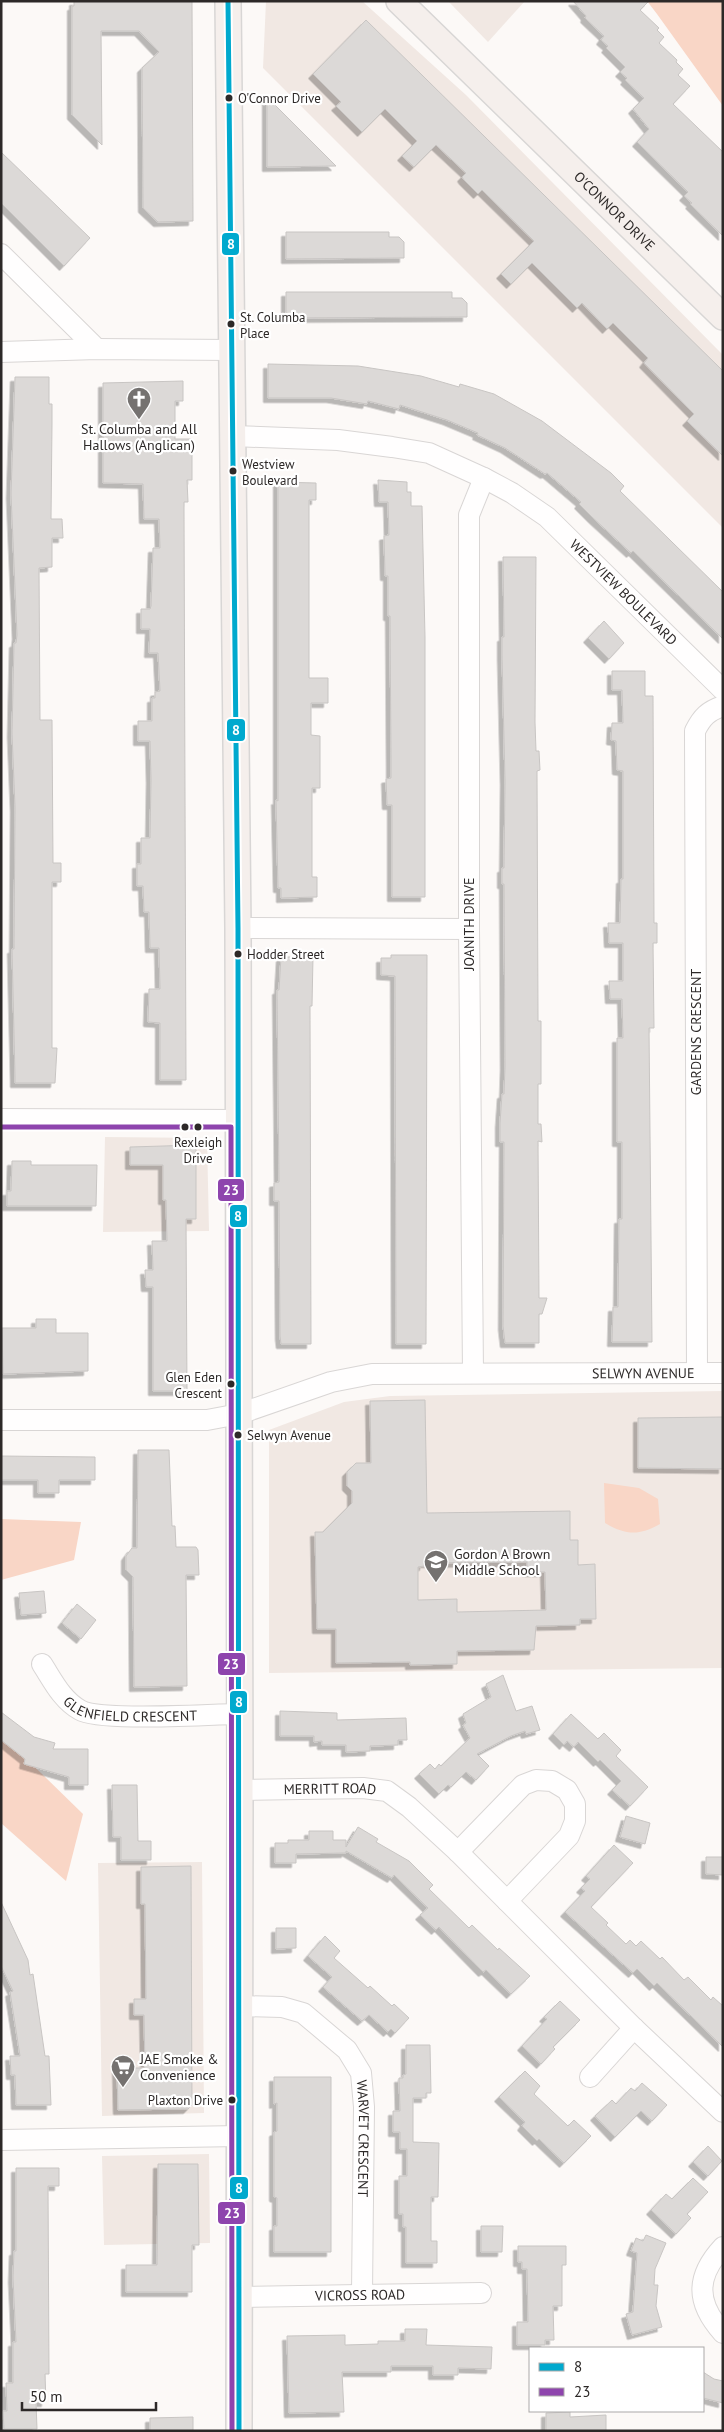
<svg xmlns="http://www.w3.org/2000/svg" width="724" height="2432" viewBox="0 0 724 2432" font-family="'PT Sans',sans-serif">
<style>
.built{fill:#f1e8e3}
.green{fill:#f9d6c6}
.building{fill:#dcd9d7;stroke:#c8c5c3;fill-rule:evenodd;filter:url(#shadow)}
.lines{fill:none;stroke-linecap:round;stroke-linejoin:round}
.minor-casing{stroke:#d9d6d5;stroke-width:22}
.major-casing{stroke:#d8d6d5;stroke-width:28}
.minor{stroke:#fffefe;stroke-width:20}
.major{stroke:#f5efec;stroke-width:25}
.bus-1-casing{stroke:#fff;stroke-width:9}
.bus-2-casing{stroke:#fff;stroke-width:9}
.bus-1{stroke:#00a9ce;stroke-width:5}
.bus-2{stroke:#8e44ad;stroke-width:5}
.bus-dot{fill:#2d2928;stroke:#fff;stroke-width:2}
.labels{text-anchor:middle;stroke-width:4.5;stroke-linejoin:round;paint-order:stroke}
.bus-label{font-size:13px;fill:#2d2928;stroke:#fff;text-anchor:start}
.street-label{font-size:14px;fill:#2d2928;stroke:#fff}
.poi-label{font-size:14px;fill:#2d2928;stroke:#fff;text-anchor:start}
.line-badge{stroke:#fff;stroke-width:2}
.badge-label{font-size:14px;text-anchor:middle;font-weight:bold;fill:#fff}
</style>
<defs>
<filter id="shadow"><feDropShadow dx="-4.5" dy="4.5" stdDeviation="0" flood-color="#0004"/></filter>
</defs>
<rect width="100%" height="100%" fill="#fcf9f7"/>
<g class="built">
<path d="M266 1H362L466 95 723 355V528L263 68Z"/>
<path d="M448 1H525L488 42Z"/>
<path d="M105 1137 207 1138 209 1231 103 1232Z"/>
<path d="M723 1391V1668L269 1673V1430L344 1402 390 1396Z"/>
<path d="M202 1862 204 2113 102 2116 98 1863Z"/>
<path d="M209 2154 210 2243 104 2245 102 2156Z"/>
</g>
<g class="green">
<path d="M647 1H723V106L657 14Z"/>
<path d="M604 1483 639 1488 658 1499 660 1524C639 1536 625 1535 605 1523Z"/>
<path d="M1 1519 81 1522 74 1560 1 1580Z"/>
<path d="M1 1734 83 1814 66 1881 1 1823Z"/>
</g>
<g class="building">
<path d="M74 1H192L193 221 158 222 143 208 142 68 159 52 139 31H101L102 145 72 115V6H74Z"/>
<path d="M573 1H649L640 10 659 28 657 30 664 37 659 43 677 60 676 62 683 69 678 75 690 86 673 104 723 152V236L690 204 692 203 684 196 688 192 637 142 649 129 633 109 644 98 625 80 627 78 620 72 625 67 606 48 608 46 601 40 604 36 585 18 586 16Z"/>
<path d="M366 20 723 371V456L687 421 694 414 644 363 648 358 613 323 607 329 582 303 577 308 532 263 511 284 501 274 534 241 482 190 478 194 464 180 462 177 466 173 436 145 414 167 402 156 417 141 385 109 362 132 336 106 341 102 313 74Z"/>
<path d="M267 97 336 166 267 167Z"/>
<path d="M1 152 90 238 64 266 1 203Z"/>
<path d="M286 232H389V237H399L404 242V258L286 259Z"/>
<path d="M286 292H452V298H462L467 303V317L286 318Z"/>
<path d="M268 364 358 366 421 376 459 387 460 384 494 394 542 421 611 473 624 486 620 491 723 592V639L633 551 631 553 592 517 579 504 581 502 547 473 545 474 505 448 477 435 478 433 447 420 400 405 399 409 368 401 367 404 331 398H268Z"/>
<path d="M15 377H49V404H52V424L51 519H62L63 538H52V567L39 568 40 720H52L53 863H61V882H52V1048H57L55 1083H15V1077L12 949H14L15 807 12 733 14 643H16L17 635 11 494Z"/>
<path d="M183 381V401H175V439H192V480H187L188 502H184V510L186 1080H160V1023L148 1022 149 989H160L159 948H150L149 912H144L143 886H137V864H141V838H150L151 779 150 741H138V721H152V698H155V692L160 691 158 653H149L150 629H141V609H150L151 606 153 548H160L159 519H144L143 484 103 483V383Z"/>
<path d="M378 480 407 482V492H411V506H422L425 637V897H392V805H387L386 779 391 778V762L390 616H388V576H385L384 536 389 535 388 502H379Z"/>
<path d="M278 482 316 483V500H309V678H328V703H311V735L320 736V788H312V877H317V897L281 898V888H278L276 800 278 801Z"/>
<path d="M503 557H536L535 722 536 751H539L540 770 537 771 538 1015V1021H541V1084H538V1124H541L542 1142 538 1141 539 1298H547L542 1314H539V1343H505L503 1326 504 1142H500V1123L502 1094H504L505 1066 504 884H502V868H504L505 781 502 656V637H504Z"/>
<path d="M604 621 624 643 609 659 588 638Z"/>
<path d="M612 671H645V696H653L654 923H657V943H653L654 1028H649L652 1342H612L613 1307H618L619 1219H622V1142H617V1038H623L622 999H610L609 981H623V943H609L608 923H620L621 879H623V771L617 770 616 741 611 740 612 723H623L622 690H612Z"/>
<path d="M391 955H427L426 1344H396L395 976 381 975V958H391Z"/>
<path d="M281 957H313L312 1006H310L311 1344H281L280 1336 279 1201H274V1183L279 1182 277 990H279Z"/>
<path d="M196 1145V1219H186L187 1391H153V1287H146L145 1270H153L152 1241H167L166 1200H163V1165H130V1147Z"/>
<path d="M12 1161H31V1165H97L96 1206H7V1191H11Z"/>
<path d="M36 1319H56V1333H88V1371L3 1374 2 1328H36Z"/>
<path d="M425 1400 427 1513 570 1511V1540H578V1565L595 1564 596 1619H580V1625L536 1626 534 1650 457 1651V1664L410 1665V1662L336 1663V1629H317L315 1532H323L352 1503V1491L347 1486V1472L356 1463H371L370 1401ZM527 1562V1572H545L546 1610 457 1612V1599L418 1600V1567L424 1566V1563Z"/>
<path d="M723 1417V1469L638 1468V1418Z"/>
<path d="M138 1450H169L172 1526H175L176 1547H196L198 1550 199 1575H186L187 1686 134 1687 133 1577 126 1570V1556L132 1548H137Z"/>
<path d="M1 1456 95 1457V1480H59V1493H38V1480H1Z"/>
<path d="M44 1591 46 1613 21 1615 19 1593Z"/>
<path d="M77 1604 96 1620 81 1639 62 1623Z"/>
<path d="M503 1675 516 1711 532 1706 540 1730 526 1734 525 1731 511 1736 477 1754 489 1766 476 1780 466 1772 451 1787 448 1785 439 1794 419 1774 430 1764 435 1769 439 1764 441 1766 470 1738 463 1725 466 1723 463 1714 491 1697 486 1684Z"/>
<path d="M280 1711 337 1713V1720L406 1718 407 1740H398V1745L370 1746V1751L346 1752V1745H322V1741L314 1742V1736H280Z"/>
<path d="M1 1712 34 1737 55 1743 53 1749H88V1785H69V1777L24 1764 25 1759 1 1740Z"/>
<path d="M571 1714 598 1739 604 1733 621 1750 616 1756 648 1787 630 1806 612 1790 621 1781 600 1760 598 1762 578 1742 574 1747 567 1741 564 1745 553 1734Z"/>
<path d="M112 1785H137L138 1841H151V1860H121V1837H113Z"/>
<path d="M626 1816 650 1823 645 1844 620 1837Z"/>
<path d="M358 1827 378 1839 376 1842 409 1861 433 1885 429 1889 469 1928 472 1925 498 1950 499 1948 530 1976 511 1994 486 1970 483 1972 439 1927 436 1930 420 1915 428 1908 394 1875 392 1878 346 1851V1853L296 1854V1863H275V1843H288V1840H309V1831H333V1840H346V1847Z"/>
<path d="M614 1845 633 1863 591 1907 608 1923 606 1925 626 1944 630 1940 636 1946 641 1941 660 1959 662 1957 684 1980 688 1977 711 2000 713 1997 723 2006V2047L657 1983 654 1986 637 1969 633 1973 565 1912 585 1891 581 1888 590 1879 586 1876Z"/>
<path d="M706 1857H723V1875L706 1874Z"/>
<path d="M191 1866 192 2105 188 2109 118 2110 117 2068H145L144 2015H134V1999H146L145 1904H141V1867Z"/>
<path d="M1 1902 28 1960 30 1975 33 1974 45 2056H49L51 2105H16L15 2075H11L10 2056H20L10 1992 13 1991 1 1966Z"/>
<path d="M276 1928H296V1948L276 1949Z"/>
<path d="M325 1936 340 1951 334 1958 368 1988 370 1986 392 2006 394 2004 409 2018 395 2033 391 2029 388 2032 369 2015 362 2021 323 1987 332 1977 308 1956Z"/>
<path d="M560 2001 580 2020 553 2047 555 2049 541 2064 522 2046 547 2019 544 2017Z"/>
<path d="M406 2045H430L431 2093H426V2098H413V2142L439 2143 438 2197H431V2241H437V2263H406V2227H403V2214H399V2176H407V2149H400V2132H393V2111H400L399 2078H403V2075L406 2074Z"/>
<path d="M525 2071 540 2086 534 2094 568 2126 574 2120 591 2136 564 2163 539 2139 537 2141 522 2126 525 2122 499 2097Z"/>
<path d="M274 2077H331V2252H274V2226H277V2198L274 2197V2132L277 2131V2103L274 2104Z"/>
<path d="M642 2083 667 2105 652 2121 641 2111 615 2137 595 2116 612 2100 616 2104 631 2088 635 2091Z"/>
<path d="M708 2146 722 2161 708 2176 693 2162Z"/>
<path d="M158 2164H198L199 2245H192V2292H126V2265H157Z"/>
<path d="M16 2168H59V2186H48L49 2374H45L46 2402H36L37 2429H4L3 2411H7L6 2383H13V2342H16L13 2278 14 2251H16Z"/>
<path d="M693 2178 708 2192 687 2214 691 2218 676 2234 651 2210 666 2194 672 2199Z"/>
<path d="M481 2226H503L502 2252H481Z"/>
<path d="M646 2235 666 2243 655 2269 654 2285H658L656 2306 662 2327 632 2335 626 2314 633 2312 637 2253 631 2251 636 2238 643 2241Z"/>
<path d="M518 2246H566V2265H562V2306H553L554 2340H545V2345H517V2322H528L527 2269H522V2262H518Z"/>
<path d="M405 2329H427L426 2345 492 2347 491 2369 458 2368V2375H433V2366H391V2372H342L344 2412 289 2413 287 2336 345 2335V2345L378 2344V2341H405Z"/>
<path d="M703 2372 714 2379 723 2381V2403L703 2398Z"/>
<path d="M570 2412V2417L606 2415V2431H546V2413Z"/>
<path d="M193 2417V2431H150V2418Z"/>
</g>
<g class="lines">
<defs>
<g id="minor">
<path d="M1 254 97 349"/>
<path d="M1 352 97 349 232 350"/>
<path id="s1" d="M233 436 338 440 392 447 429 453 484 478 512 493 547 517 723 690"/>
<path d="M238 928 469 929"/>
<path d="M1 1119 238 1120"/>
<path d="M473 1373 469 929V515L484 478"/>
<path d="M697 1373 695 731C702 717 708 711 723 706"/>
<path id="s2" d="M1 1420H207L239 1414 331 1382 372 1374 723 1373"/>
<path id="s3" d="M42 1664C53 1681 62 1700 80 1710 101 1722 209 1714 240 1714"/>
<path id="s4" d="M240 1790 363 1788 387 1791 409 1807 458 1852 634 2028 723 2112"/>
<path d="M458 1852 523 1785 536 1780 552 1781 567 1790 575 1804V1821L569 1836 507 1901"/>
<path id="s5" d="M240 2006 282 2007 303 2013 347 2050 361 2073 364 2107 362 2293"/>
<path d="M590 2077 634 2028"/>
<path d="M1 2140 240 2136"/>
<path d="M723 2247C695 2277 696 2303 723 2333"/>
<path id="s6" d="M239 2297 481 2293"/>
</g>
<g id="major">
<path d="M228 1 238 928 240 1790 239 2431"/>
<path id="s7" d="M399 1 723 317"/>
</g>
</defs>
<use href="#minor" class="minor-casing"/>
<use href="#major" class="major-casing"/>
<use href="#minor" class="minor"/>
<use href="#major" class="major"/>
<defs>
<path id="bus-1" d="M228 1 238 928 239 2431"/>
<path id="bus-2" d="M1 1127H231L232 2431"/>
</defs>
<use href="#bus-1" class="bus-1-casing"/>
<use href="#bus-2" class="bus-2-casing"/>
<use href="#bus-1" class="bus-1"/>
<use href="#bus-2" class="bus-2"/>
</g>
<defs>
<symbol id="church-pin" viewBox="-11 -11 22 30"><path d="M0 17L-7.5 6A9.5 9.5 0 1 1 7.5 6Z" fill="#757270" stroke="#fff"/><path d="M-1.2-6h2.4v3.5h3.3v2.4h-3.3V6h-2.4V-.1h-3.3v-2.4h3.3Z" fill="#fff"/></symbol>
<symbol id="school-pin" viewBox="-11 -11 22 30"><path d="M0 17L-7.5 6A9.5 9.5 0 1 1 7.5 6Z" fill="#757270" stroke="#fff"/><path d="M0-5L7-2L0 1L-7-2ZM-4 1L0 2.5L4 1V4Q0 6-4 4Z" fill="#fff"/></symbol>
<symbol id="supermarket-pin" viewBox="-11 -11 22 30"><path d="M0 17L-7.5 6A9.5 9.5 0 1 1 7.5 6Z" fill="#757270" stroke="#fff"/><path d="M-6-5.5h2.5l.6 2H6L4.5 2H-2.5L-4.4-4H-6ZM-1.5 3.2a1.3 1.3 0 1 0 .1 0ZM3 3.2a1.3 1.3 0 1 0 .1 0Z" fill="#fff"/></symbol>
</defs>
<g fill-rule="evenodd">
<use href="#church-pin" x="125" y="385" width="28" height="38"/>
<use href="#school-pin" x="422" y="1548" width="28" height="38"/>
<use href="#supermarket-pin" x="109" y="2053" width="28" height="38"/>
</g>
<g class="bus-dot">
<circle cx="229" cy="98" r="4.5"/>
<circle cx="231" cy="324" r="4.5"/>
<circle cx="233" cy="471" r="4.5"/>
<circle cx="238" cy="954" r="4.5"/>
<circle cx="185" cy="1127" r="4.5"/>
<circle cx="198" cy="1127" r="4.5"/>
<circle cx="231" cy="1384" r="4.5"/>
<circle cx="238" cy="1435" r="4.5"/>
<circle cx="232" cy="2100" r="4.5"/>
</g>
<g class="labels">
<g class="bus-label">
<text x="238" y="103">O'Connor Drive</text>
<text x="240" y="322">St. Columba<tspan x="240" dy="16">Place</tspan></text>
<text x="242" y="469">Westview<tspan x="242" dy="16">Boulevard</tspan></text>
<text x="247" y="959">Hodder Street</text>
<text x="198" y="1147" text-anchor="middle">Rexleigh<tspan x="198" dy="16">Drive</tspan></text>
<text x="222" y="1382" text-anchor="end">Glen Eden<tspan x="222" dy="16">Crescent</tspan></text>
<text x="247" y="1440">Selwyn Avenue</text>
<text x="223" y="2105" text-anchor="end">Plaxton Drive</text>
</g>
<g class="street-label">
<text dy="5" stroke="none"><textPath href="#s7" startOffset="301">O'CONNOR DRIVE</textPath></text>
<text dy="5" stroke="none"><textPath href="#s1" startOffset="439">WESTVIEW BOULEVARD</textPath></text>
<text transform="translate(469 924) rotate(-90)" y="5">JOANITH DRIVE</text>
<text transform="translate(696 1032) rotate(-90)" y="5">GARDENS CRESCENT</text>
<text dy="5" stroke="none"><textPath href="#s2" startOffset="649">SELWYN AVENUE</textPath></text>
<text dy="5" stroke="none"><textPath href="#s3" startOffset="110">GLENFIELD CRESCENT</textPath></text>
<text dy="5" stroke="none"><textPath href="#s4" startOffset="90">MERRITT ROAD</textPath></text>
<text dy="5" stroke="none"><textPath href="#s5" startOffset="214">WARVET CRESCENT</textPath></text>
<text dy="5" stroke="none"><textPath href="#s6" startOffset="121">VICROSS ROAD</textPath></text>
</g>
<g class="poi-label">
<text x="139" y="434" text-anchor="middle">St. Columba and All<tspan x="139" dy="16">Hallows (Anglican)</tspan></text>
<text x="454" y="1559">Gordon A Brown<tspan x="454" dy="16">Middle School</tspan></text>
<text x="140" y="2064">JAE Smoke &amp;<tspan x="140" dy="16">Convenience</tspan></text>
</g>
</g>
<g class="line-badge">
<rect x="221" y="232" width="19" height="24" rx="5" fill="#00a9ce"/>
<rect x="226" y="718" width="20" height="24" rx="5" fill="#00a9ce"/>
<rect x="217" y="1178" width="28" height="24" rx="5" fill="#8e44ad"/>
<rect x="229" y="1204" width="19" height="24" rx="5" fill="#00a9ce"/>
<rect x="217" y="1652" width="29" height="24" rx="5" fill="#8e44ad"/>
<rect x="229" y="1690" width="19" height="24" rx="5" fill="#00a9ce"/>
<rect x="229" y="2176" width="20" height="24" rx="5" fill="#00a9ce"/>
<rect x="217" y="2201" width="29" height="24" rx="5" fill="#8e44ad"/>
</g>
<g class="badge-label">
<text x="231" y="249">8</text>
<text x="236" y="735">8</text>
<text x="231" y="1195">23</text>
<text x="238" y="1221">8</text>
<text x="231" y="1669">23</text>
<text x="239" y="1707">8</text>
<text x="239" y="2193">8</text>
<text x="232" y="2218">23</text>
</g>
<rect width="724" height="2432" fill="none" stroke="#2d2928" stroke-width="5"/>
<rect x="529" y="2347" width="175" height="65" fill="#ffffff" stroke="#aba9a9"/>
<rect x="539" y="2363" width="25" height="8" fill="#00a9ce" stroke="#aba9a9"/>
<text x="574" y="2372" font-size="15" fill="#2d2928">8</text>
<rect x="539" y="2388" width="25" height="8" fill="#8e44ad" stroke="#aba9a9"/>
<text x="574" y="2397" font-size="15" fill="#2d2928">23</text>
<path d="M22 2402v8h134v-8" fill="none" stroke="#2d2928" stroke-width="2.5"/>
<text x="30" y="2402" font-size="15" fill="#2d2928" stroke="#ffffff" stroke-width="4" paint-order="stroke">50 m</text>
</svg>
